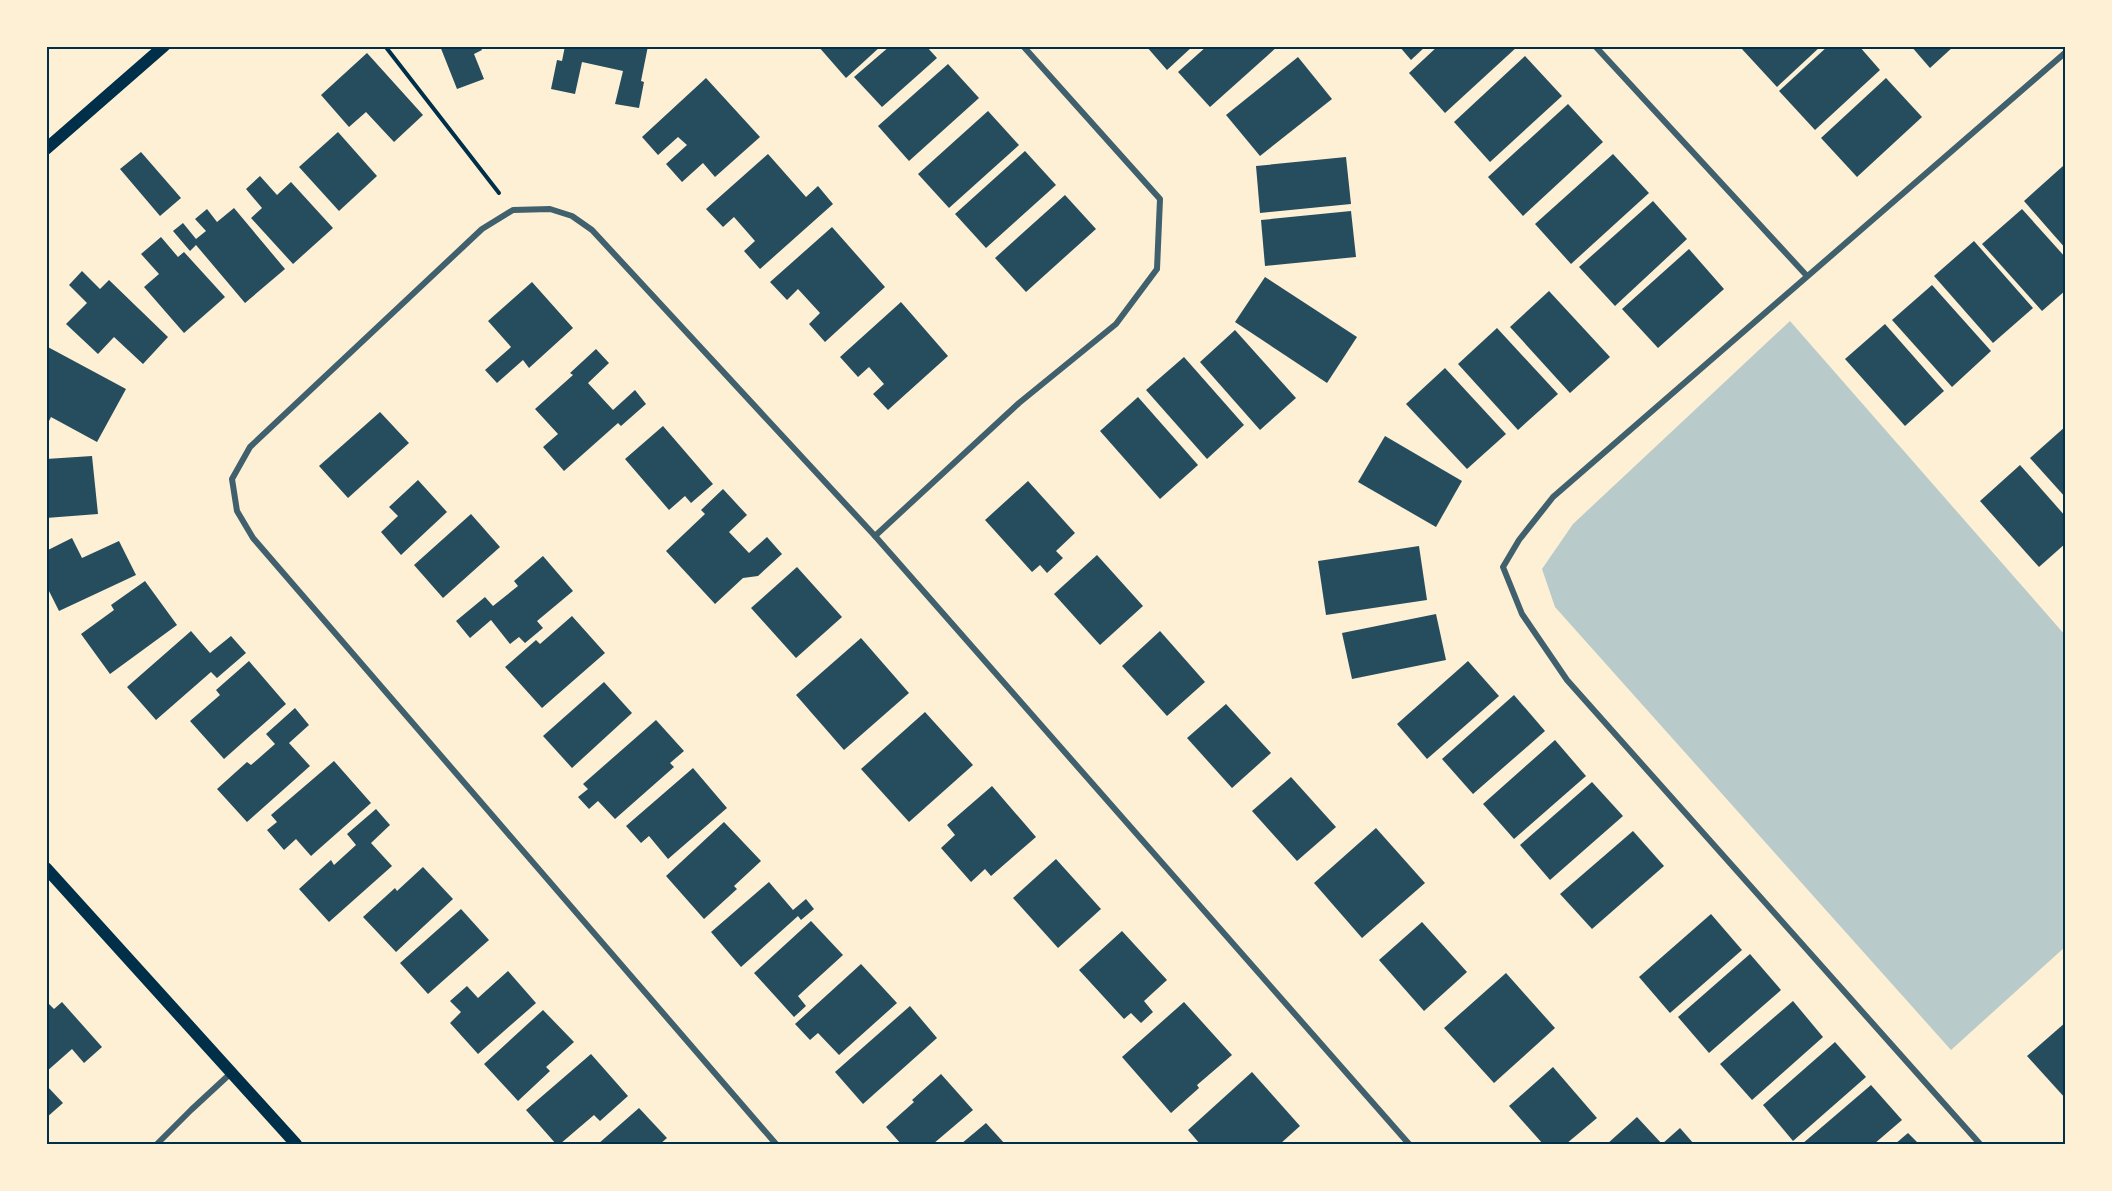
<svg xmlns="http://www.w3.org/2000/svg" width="2112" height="1191" viewBox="0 0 2112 1191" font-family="'IBM Plex Sans',sans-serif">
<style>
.green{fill:#b9caca}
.building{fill:#264d5e}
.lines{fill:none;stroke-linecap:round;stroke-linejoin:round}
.path{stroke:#003049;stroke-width:4}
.minor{stroke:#3f606c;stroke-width:6}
.secondary{stroke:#003049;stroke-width:12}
.neatline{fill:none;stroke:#003049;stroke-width:2}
</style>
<rect width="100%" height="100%" fill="#fdf0d5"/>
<path class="green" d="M1790 321 2065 635V947L1951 1050 1555 607 1542 569 1573 524Z"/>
<g class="building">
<path d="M440 46H480L482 50 474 54 484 79 457 89Z"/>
<path d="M565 46H648L641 81 644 82 639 108 615 104 623 71 582 62 575 94 551 89 557 60 562 61Z"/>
<path d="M818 46H881L846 78Z"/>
<path d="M890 46H926L937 58 882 107 854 77Z"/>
<path d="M1146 46H1193L1167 70Z"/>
<path d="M1207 46H1278L1210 107 1178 72Z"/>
<path d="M1399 46H1426L1411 60Z"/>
<path d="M1438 46H1518L1445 113 1409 73Z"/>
<path d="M1743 46H1821L1777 87 1741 48Z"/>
<path d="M1828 46H1859L1880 70 1815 130 1779 91Z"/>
<path d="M1911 46H1954L1930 68Z"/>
<path d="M367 53 423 115 394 142 366 112 349 127 321 95Z"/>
<path d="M1525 56 1562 96 1490 162 1454 122Z"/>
<path d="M1298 57 1332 99 1260 156 1226 115Z"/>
<path d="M948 64 979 98 909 161 878 126Z"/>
<path d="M706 78 760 137 715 177 703 163 682 182 666 164 687 145 678 137 658 155 642 137Z"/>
<path d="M1886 78 1922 117 1857 177 1821 138Z"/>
<path d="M1568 104 1603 142 1523 216 1488 177Z"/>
<path d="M988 111 1019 145 949 208 918 174Z"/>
<path d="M338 132 377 176 339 211 299 167Z"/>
<path d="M1025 151 1056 185 986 248 955 214Z"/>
<path d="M141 152 181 198 160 216 120 169Z"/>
<path d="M768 154 806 197 818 186 833 204 760 269 744 251 755 241 734 217 723 227 706 209Z"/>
<path d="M1613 154 1649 193 1571 264 1535 224Z"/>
<path d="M1346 157 1351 204 1260 213 1256 166Z"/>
<path d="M2063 166 2066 169V249L2024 201Z"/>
<path d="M260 176 277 195 291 182 333 228 293 264 251 218 262 208 246 189Z"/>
<path d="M1065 195 1096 229 1026 292 995 258Z"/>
<path d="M1653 201 1687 239 1615 306 1579 267Z"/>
<path d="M234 208 285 269 245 303 196 245 190 251 173 231 183 223 196 239 206 231 195 219 207 209 217 222Z"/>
<path d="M2022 209 2066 258V290L2042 311 1982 244Z"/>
<path d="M1351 211 1356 257 1265 266 1261 220Z"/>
<path d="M832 227 885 287 825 342 809 324 820 313 798 289 787 300 770 282Z"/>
<path d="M161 237 178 257 184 252 225 297 184 333 144 287 159 274 141 254Z"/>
<path d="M1974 241 2033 308 1993 343 1934 276Z"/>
<path d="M1689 249 1724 289 1658 348 1622 309Z"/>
<path d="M82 271 100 289 109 280 168 337 143 364 114 337 98 354 66 324 87 303 69 285Z"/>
<path d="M1265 277 1357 337 1327 383 1235 322Z"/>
<path d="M532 282 573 328 529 368 523 360 497 383 485 370 511 347 488 321Z"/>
<path d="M1932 285 1991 351 1952 387 1892 320Z"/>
<path d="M1549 291 1610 357 1570 393 1510 327Z"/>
<path d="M901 302 948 356 888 410 873 394 884 384 869 367 858 377 840 357Z"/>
<path d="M1885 324 1944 391 1905 426 1845 359Z"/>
<path d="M1497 328 1558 394 1518 430 1458 364Z"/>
<path d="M1235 330 1296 398 1260 430 1200 362Z"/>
<path d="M46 346 126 389 97 442 51 417 49 421 46 420Z"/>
<path d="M596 349 609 363 588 383 613 410 635 390 646 404 621 426 618 423 564 471 543 447 558 434 535 409 573 375 570 373Z"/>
<path d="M1184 357 1244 425 1207 459 1146 390Z"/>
<path d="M1445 368 1506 434 1467 469 1406 404Z"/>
<path d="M1138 397 1198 465 1160 499 1100 431Z"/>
<path d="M380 412 409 443 348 498 319 466Z"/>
<path d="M663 426 713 484 691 503 685 496 669 510 625 459Z"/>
<path d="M2066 426V498L2030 458Z"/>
<path d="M1385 436 1462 481 1436 527 1358 482Z"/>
<path d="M92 456 98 514 46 518V459Z"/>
<path d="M2020 465 2066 517V543L2039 567 1980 501Z"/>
<path d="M418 480 447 512 401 555 381 532 398 516 389 507Z"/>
<path d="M1028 481 1075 533 1056 551 1063 558 1047 573 1040 565 1032 572 985 520Z"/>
<path d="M723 489 747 515 729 532 749 553 767 537 782 554 758 576 743 578 715 604 666 551 705 514 701 510Z"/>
<path d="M471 514 500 547 443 598 414 565Z"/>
<path d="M72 538 82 558 119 541 136 575 59 611 46 585V551Z"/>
<path d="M1419 546 1427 600 1326 615 1318 561Z"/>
<path d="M1097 555 1143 606 1100 645 1054 594Z"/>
<path d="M543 556 573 591 537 621 543 628 525 643 519 637 510 644 491 620 470 638 456 621 485 597 493 606 518 586 514 581Z"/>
<path d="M797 567 842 617 796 658 751 608Z"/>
<path d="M145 581 177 625 110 674 81 634 114 610 111 605Z"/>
<path d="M1436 614 1446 660 1352 679 1342 633Z"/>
<path d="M572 616 605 653 542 708 505 667 536 640 540 644Z"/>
<path d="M191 631 210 653 231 636 246 653 217 678 211 672 156 720 127 687Z"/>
<path d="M1160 631 1205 682 1167 716 1122 666Z"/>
<path d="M861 638 909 693 844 750 796 695Z"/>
<path d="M249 661 286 704 224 759 190 721 220 695 216 690Z"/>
<path d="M1468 661 1499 696 1427 759 1397 724Z"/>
<path d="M604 682 632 713 572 768 543 736Z"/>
<path d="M1514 695 1545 731 1473 794 1442 759Z"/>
<path d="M1226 704 1271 753 1232 788 1187 738Z"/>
<path d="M295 708 309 725 289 743 310 766 247 822 217 789 247 762 251 765 275 744 266 734Z"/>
<path d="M925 712 973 765 909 822 861 769Z"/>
<path d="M656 720 684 751 670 763 674 767 615 819 598 801 589 809 578 797 588 789 583 784Z"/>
<path d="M1555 740 1586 776 1514 839 1483 804Z"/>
<path d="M334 761 371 803 311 856 296 839 284 850 267 830 277 822 271 815Z"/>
<path d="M693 768 727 808 668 859 649 836 641 843 626 826Z"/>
<path d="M1291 777 1336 827 1297 861 1252 811Z"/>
<path d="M1592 782 1623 816 1550 880 1520 845Z"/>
<path d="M992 786 1036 837 991 876 985 869 971 882 941 848 955 835 947 825Z"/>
<path d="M376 809 390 825 371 843 392 866 329 922 299 889 331 860 334 865 356 845 347 834Z"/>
<path d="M724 822 761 861 734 886 737 889 704 919 666 876Z"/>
<path d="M1376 828 1425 883 1362 938 1314 883Z"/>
<path d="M1633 831 1664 866 1592 929 1560 894Z"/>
<path d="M1056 859 1101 909 1058 948 1013 898Z"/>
<path d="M423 867 453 899 396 952 363 917 395 888 397 891Z"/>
<path d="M769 882 793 910 806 899 814 909 801 920 798 916 741 967 711 932Z"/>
<path d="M461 909 489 940 428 994 400 963Z"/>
<path d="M1711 914 1742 950 1670 1013 1639 977Z"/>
<path d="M811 921 843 955 798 996 806 1006 794 1017 754 973Z"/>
<path d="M1422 922 1467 972 1424 1011 1379 960Z"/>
<path d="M1122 931 1167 980 1144 1001 1153 1012 1141 1023 1131 1013 1124 1019 1079 970Z"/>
<path d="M1750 954 1781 990 1709 1053 1678 1017Z"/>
<path d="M861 964 897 1003 839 1055 818 1033 810 1040 795 1024Z"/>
<path d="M508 971 536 1003 478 1054 450 1023 461 1012 450 1001 467 986 478 998Z"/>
<path d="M1506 973 1555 1028 1494 1083 1444 1028Z"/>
<path d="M46 1001 54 1009 62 1002 102 1047 84 1063 72 1049 46 1072Z"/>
<path d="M1793 1001 1823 1037 1752 1100 1720 1064Z"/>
<path d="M1184 1002 1232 1055 1197 1085 1199 1088 1171 1113 1122 1057Z"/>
<path d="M910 1006 937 1038 863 1104 835 1072Z"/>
<path d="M543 1010 574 1042 546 1067 550 1071 518 1101 484 1064Z"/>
<path d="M2066 1022V1099L2027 1056Z"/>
<path d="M1835 1042 1866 1077 1793 1141 1763 1105Z"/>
<path d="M591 1054 628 1096 600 1121 594 1115 560 1144H556L526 1110Z"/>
<path d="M1553 1067 1597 1118 1566 1144H1543L1509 1106Z"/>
<path d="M1252 1072 1300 1126 1280 1144H1200L1188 1130Z"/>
<path d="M941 1074 973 1110 933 1144H901L886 1127 914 1102 912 1100Z"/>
<path d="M46 1085 63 1103 46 1118Z"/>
<path d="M1871 1085 1902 1120 1874 1144H1802Z"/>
<path d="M639 1108 667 1138 660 1144H598Z"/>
<path d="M1637 1117 1662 1144 1680 1128 1694 1144H1607Z"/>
<path d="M986 1123 1005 1144H961Z"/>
<path d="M1908 1133 1919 1144H1895Z"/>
</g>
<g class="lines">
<path class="path" d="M385 46 499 193"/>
<g class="minor">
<path d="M1595 46 1807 276"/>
<path d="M875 536 1019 403 1116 324 1157 269 1160 199 1023 46"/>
<path d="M157 1144 191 1110 231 1073"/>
<path d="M776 1144 253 538 237 511 232 479 250 447 482 229 513 210 550 209 572 216 592 230 875 536 1409 1144"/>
<path d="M1980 1144 1567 680 1522 614 1503 567 1519 540 1553 497 2066 52"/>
</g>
<g class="secondary">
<path d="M46 149 164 46"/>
<path d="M46 868 296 1144"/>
</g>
</g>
<rect width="2112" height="1191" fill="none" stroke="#fdf0d5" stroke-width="96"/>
<rect x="48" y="48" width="2016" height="1095" class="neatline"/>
</svg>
